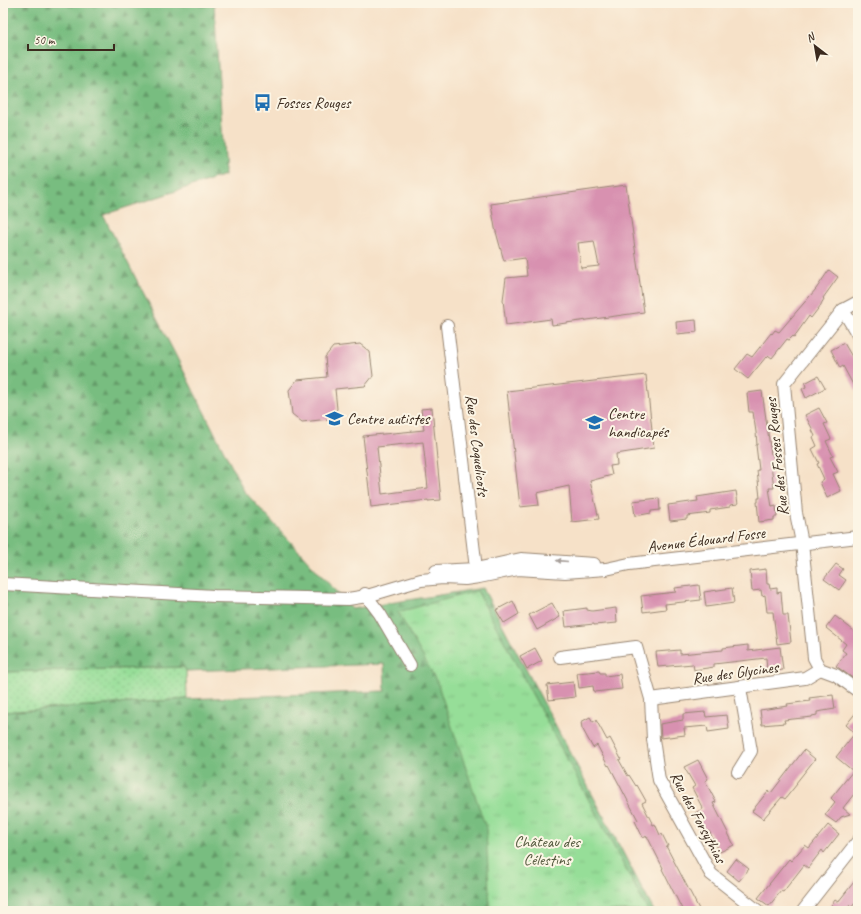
<svg xmlns="http://www.w3.org/2000/svg" width="861" height="914" viewBox="0 0 861 914" font-family="Caveat,sans-serif">
<style>
.grass{fill:url(#grass-dots);stroke:#68845b}
.forest{fill:url(#forest-firs);stroke:#5a744f}
.park{fill:url(#park-tufts);stroke:#68845b}
.building{fill:#d891b0;fill-rule:evenodd}
.lines{fill:none;stroke-linecap:round;stroke-linejoin:round}
.minor-casing{stroke:#988673;stroke-width:14}
.minor{stroke:#fff;stroke-width:12}
.oneway{fill:#a79f9a}
.labels{text-anchor:middle;stroke-width:4;stroke-linejoin:round;paint-order:stroke}
.poi-label{font-size:16px;fill:#3b2a1e;stroke:#fcf5e5;text-anchor:start}
.street-label{font-size:16px;fill:#3b2a1e;stroke:#fcf5e5}
.park-label{font-size:16px;fill:#52573c;stroke:#fcf5e5}
</style>
<defs>
<pattern id="grass-dots" width="8" height="8" patternUnits="userSpaceOnUse"><rect width="8" height="8" fill="#96de98"/><path d="M2 2h.1M6 6h.1" fill="none" stroke="#82bf83" stroke-width="1.8" stroke-linecap="round"/></pattern>
<pattern id="forest-firs" width="22" height="20" patternUnits="userSpaceOnUse"><rect width="22" height="20" fill="#78bd80"/><path d="M5 1l3.5 6h-7zM16 11l3.5 6h-7z" fill="#649a68"/></pattern>
<pattern id="park-tufts" width="24" height="20" patternUnits="userSpaceOnUse"><rect width="24" height="20" fill="#96de98"/><path d="M3 7l-1-3M5 7V3M7 7l1-3M15 17l-1-3M17 17v-4M19 17l1-3" fill="none" stroke="#82bf83"/></pattern>
</defs>
<rect width="100%" height="100%" fill="#fcf5e5"/>
<filter id="ink" filterUnits="userSpaceOnUse"><feTurbulence type="fractalNoise" baseFrequency=".025" numOctaves="2"/><feDisplacementMap in="SourceGraphic" scale="8" xChannelSelector="R" yChannelSelector="G"/><feConvolveMatrix kernelMatrix="1 2 1 2 8 2 1 2 1" color-interpolation-filters="sRGB"/></filter>
<filter id="wash" filterUnits="userSpaceOnUse"><feTurbulence type="fractalNoise" baseFrequency=".012" numOctaves="4" result="noise"/><feDisplacementMap in="SourceGraphic" scale="16" xChannelSelector="R" yChannelSelector="G"/><feGaussianBlur stdDeviation="0.9" result="paint"/><feColorMatrix in="noise" values="0 0 0 0 0 0 0 0 0 0 0 0 0 0 0 0 0 1.4 0 .05"/><feComposite in="paint" operator="in"/></filter>
<g filter="url(#wash)">
<rect width="100%" height="100%" fill="#f6e1c8"/>
<path class="grass" d="M184 667 186 671 187 699 3 712V672Z"/>
<path class="forest" d="M3 3H214L225 175 103 215 173 350 244 491 352 609 483 588 654 911H3V712L187 699 385 691 384 664 186 671 184 667 3 672Z"/>
<path class="park" d="M477 591 648 911H490L486 828 437 682 398 612Z"/>
<g id="blocks">
<g class="building">
<path d="M626 185 644 312 552 325 551 319 506 325 503 300 506 278 527 276 525 258 504 261 495 228 491 204ZM594 241 599 266 581 268 578 243Z"/>
<path d="M829 270 838 277 823 298 824 299 821 304V305L811 318 809 316 794 337 793 336 789 340 787 339 772 358 769 356 767 358 766 357 748 379 735 369 747 354 752 357 771 333 772 334 775 330 779 332 816 289Z"/>
<path d="M696 320 697 332 677 334 676 322Z"/>
<path d="M844 343 858 367V394L843 366 840 368 831 350Z"/>
<path d="M360 344 370 352 373 376 365 386 335 389 337 409 329 419 302 422 292 414 289 390 297 380 327 377 325 357 333 347Z"/>
<path d="M646 375 654 448 616 454 617 465 610 466 612 475 590 481 599 519 572 522 569 486 537 493 539 505 520 507 507 391Z"/>
<path d="M818 376 825 388 806 398 802 389 806 387 805 383Z"/>
<path d="M762 391 771 454H773L774 464 771 465 774 488H769L772 507 776 506 777 517H774V520L759 522 757 502H758V498H760L757 470H759L756 445H757L756 432 753 412H749L747 393Z"/>
<path d="M432 408 441 500 428 501V500L371 507 363 436 424 430 421 409ZM423 442 428 488 382 494 377 447Z"/>
<path d="M819 408 827 423 824 424 831 439 826 441 833 456 830 457 838 472 833 474 841 491 827 498 820 482 824 479 817 464 819 463 812 449 817 446 813 437 815 436 812 430H813L805 415Z"/>
<path d="M736 491 738 504 730 505V507L710 510V513L687 516V519L670 521 668 505 698 501 697 497Z"/>
<path d="M659 498 660 510 651 511V513L635 516 633 501Z"/>
<path d="M836 564 843 569 839 575 846 580 839 590 824 579Z"/>
<path d="M766 569 767 584H769L770 589 777 588V593L781 592 783 615H788L791 642 777 644 773 612H767L765 595 762 596 761 590 752 591 750 571Z"/>
<path d="M699 585 701 600 665 604 666 609 643 612 641 596 676 592 675 588Z"/>
<path d="M732 588 734 603 706 607 704 592Z"/>
<path d="M513 601 519 614 504 623 496 610Z"/>
<path d="M552 603 560 617 537 630 529 615Z"/>
<path d="M587 608V610L592 611 616 608 617 623 594 625V624L566 627 564 611Z"/>
<path d="M835 616 858 634V682L836 666 846 653 842 650 846 644 826 628Z"/>
<path d="M748 645V651L780 647 783 670 767 672 766 658 714 664V667L694 670 693 664 658 667 656 652 680 650V654L723 650V648Z"/>
<path d="M535 648 542 661 527 669 520 656Z"/>
<path d="M599 671 600 673H605V676L620 674 622 689 594 692 593 686 579 688 577 673Z"/>
<path d="M573 682 575 697 549 700 547 685Z"/>
<path d="M833 695 835 709 817 712V715L812 716V717L784 720 785 723 762 725 760 710 788 706 787 704 810 701 809 698Z"/>
<path d="M858 710V789L843 808 850 814 841 817 836 823 825 815 835 802 831 798 853 771 836 757 855 733 846 725Z"/>
<path d="M705 712 706 717 727 715 729 729 708 732 707 726 684 728 685 735 661 738 660 724 683 720V714Z"/>
<path d="M590 717 593 722 596 720 607 740 610 738 621 759 619 760 628 776 629 775 636 786 637 785 646 801 642 803 653 825 655 824 660 835 662 834 668 846H666L700 911H683L662 869 663 868 647 836 643 838 635 821 638 820 609 765 608 766 597 745 593 748 582 728 581 722Z"/>
<path d="M804 750 815 759 796 783 797 784 785 799 782 797 763 819 752 811 768 791 771 793Z"/>
<path d="M698 760 708 779 705 781 716 802 713 803 734 845 720 852 709 831 705 833 695 813 703 809 692 788 695 786 684 767Z"/>
<path d="M828 825 839 834 824 853 822 850 808 868 804 865 783 892 781 891 769 906 758 898 789 859 791 861 805 845 809 848Z"/>
<path d="M736 859 749 869 739 881 727 871Z"/>
<path d="M858 877V899L852 907 850 905 847 909 850 911H827L835 900 838 902Z"/>
</g>
</g>
</g>
<g filter="url(#ink)">
<use href="#blocks" fill-opacity="0" stroke="#988673" stroke-width="1"/>
<g class="lines">
<defs>
<g id="minor">
<path d="M858 302 843 310 784 384 796 513 802 543 814 658 820 669 836 675 858 691"/>
<path d="M843 310 858 335"/>
<path d="M447 326 477 577"/>
<path d="M436 571 476 569 521 559 594 564"/>
<path d="M3 584 214 596 348 599 367 596 421 580 443 578 465 579 479 577 518 569 565 572 606 569 629 564 858 537"/>
<path d="M365 594 380 614 410 665"/>
<path d="M560 657 636 647 651 699 653 739 659 780 711 874 758 911"/>
<path d="M651 699 805 678 820 669"/>
<path d="M738 772 751 751 740 688"/>
<path d="M803 911 858 841"/>
</g>
</defs>
<use href="#minor" class="minor-casing"/>
<use href="#minor" class="minor"/>
</g>
<defs><path id="oneway-solid" d="M-6-.8H1V-3.2L6.5 0L1 3.2V.8H-6Z"/></defs>
<use class="oneway" href="#oneway-solid" transform="translate(562 561) rotate(-175)"/>
</g>
<defs>
<symbol id="bus-bare" viewBox="-9 -9 18 18"><path d="M-5-6H5V4H4V6H2V4H-2V6H-4V4H-5ZM-3.5-4V0h7V-4ZM-3.5 1.2v1.5H-2V1.2ZM2 1.2v1.5H3.5V1.2Z" fill="#1f6fb2" stroke="#fcf5e5" stroke-width="2.5" paint-order="stroke"/></symbol>
<symbol id="school-bare" viewBox="-9 -9 18 18"><path d="M0-5L7-2L0 1L-7-2ZM-4 1L0 2.5L4 1V4Q0 6-4 4Z" fill="#1f6fb2" stroke="#fcf5e5" stroke-width="2.5" paint-order="stroke"/></symbol>
</defs>
<g fill-rule="evenodd">
<use href="#bus-bare" x="250" y="90" width="25" height="25"/>
<use href="#school-bare" x="322" y="406" width="25" height="25"/>
<use href="#school-bare" x="582" y="410" width="25" height="25"/>
</g>
<g class="labels">
<g class="poi-label">
<text x="276" y="108">Fosses Rouges</text>
<text x="608" y="419">Centre<tspan x="608" dy="18">handicapés</tspan></text>
<text x="347" y="424">Centre autistes</text>
</g>
<g class="street-label">
<text transform="translate(478 445) rotate(83)" y="6">Rue des Coquelicots</text>
<text transform="translate(776 457) rotate(-96)" y="6">Rue des Fosses Rouges</text>
<text transform="translate(706 539) rotate(-7)" y="6">Avenue Édouard Fosse</text>
<text transform="translate(735 672) rotate(-8)" y="6">Rue des Glycines</text>
<text transform="translate(699 817) rotate(62)" y="6">Rue des Forsythias</text>
</g>
<g class="park-label">
<text x="547" y="847">Château des<tspan x="547" dy="18">Célestins</tspan></text>
</g>
</g>
<rect width="861" height="914" fill="none" stroke="#fcf5e5" stroke-width="16"/>
<g transform="translate(815 46) rotate(329)" stroke="#fcf5e5" stroke-width="3" paint-order="stroke">
<path d="M0-3L7 15L0 10L-7 15Z" fill="#3b2a1e"/>
<text y="-6" font-size="11" font-weight="bold" text-anchor="middle" fill="#3b2a1e">N</text>
</g>
<path d="M28 44v6h86v-6" fill="none" stroke="#3b2a1e" stroke-width="2"/>
<text x="34" y="44" font-size="12" fill="#3b2a1e" stroke="#fcf5e5" stroke-width="3" paint-order="stroke">50 m</text>
</svg>
